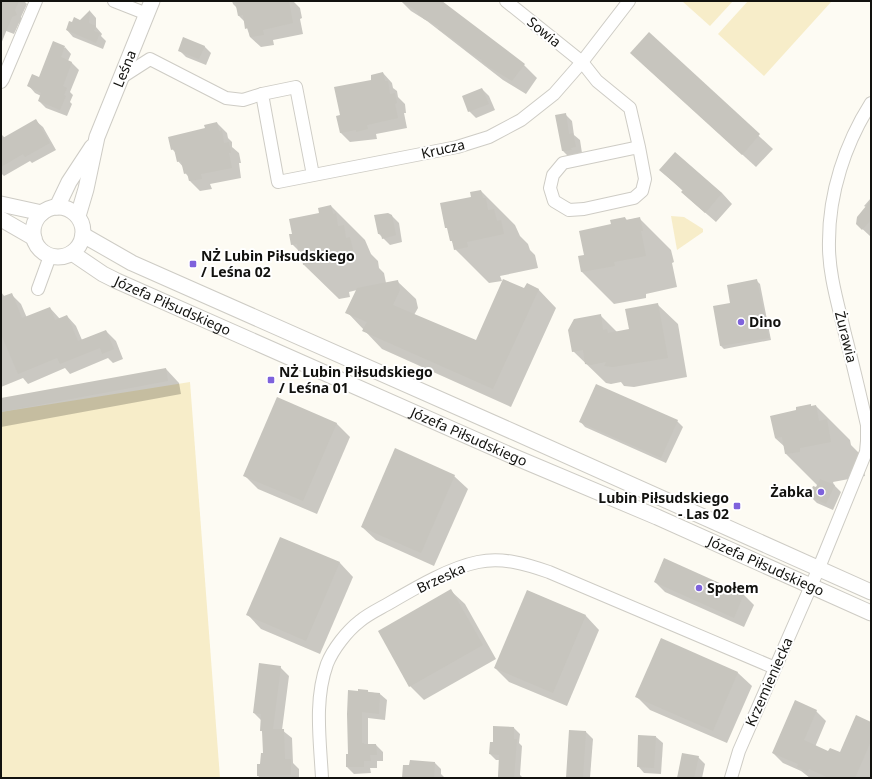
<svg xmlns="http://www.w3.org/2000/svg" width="872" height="779" viewBox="0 0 872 779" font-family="'Noto Sans',sans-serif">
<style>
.green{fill:#f7edc9}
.shadow{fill:#0003}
.building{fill:#c7c5be}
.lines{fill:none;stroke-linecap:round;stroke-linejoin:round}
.minor-casing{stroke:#ceccc5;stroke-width:14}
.tertiary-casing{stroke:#ceccc5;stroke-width:17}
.minor{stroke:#fff;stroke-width:12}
.tertiary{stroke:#fff;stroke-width:15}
.poi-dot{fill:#7e62dc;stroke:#fff;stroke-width:1.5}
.labels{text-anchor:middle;stroke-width:4;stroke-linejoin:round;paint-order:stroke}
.street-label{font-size:14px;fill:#12120f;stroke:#fff}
.poi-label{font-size:14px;font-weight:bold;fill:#12120f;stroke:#fff;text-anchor:start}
</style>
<rect width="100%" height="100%" fill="#fdfbf3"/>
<g class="green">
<path d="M682 1H733L710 26Z"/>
<path d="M748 1H832L764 76 718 34Z"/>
<path d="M671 216 684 217 703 229V232L677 250Z"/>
<path d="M190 382 220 778H1V412Z"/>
</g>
<g class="shadow">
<path d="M1 1H24L27 4 21 17 23 22 19 23 14 34 1 29Z"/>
<path d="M232 1H293L300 8 302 18 300 19 303 34 273 40 274 45 261 47 250 37 245 22 239 16 237 8 233 4Z"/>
<path d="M401 1H441L524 65 537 78 526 94 503 80 427 21 411 11Z"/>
<path d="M90 11 96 18V27L102 34 101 36 106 41 103 49 73 37 67 30 73 23 80 21Z"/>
<path d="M649 34 773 149 756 167 645 66Z"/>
<path d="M204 46 211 53 206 65 186 57 179 50Z"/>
<path d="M65 47 71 54 68 61 72 63 79 70 70 92 73 95 70 102 72 104 67 116 46 108 39 101 41 96 35 93 29 86 40 78Z"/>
<path d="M383 73 392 83 393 88 397 91 398 97 405 104 406 113H404L407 128 376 134 377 139 350 142 340 132 341 116 373 80Z"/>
<path d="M482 89 489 96 495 110 476 118 469 111Z"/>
<path d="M565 114 572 121 574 135 580 140 582 153 570 158 563 151 556 116Z"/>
<path d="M36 121 43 127 56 150 32 163 30 161 4 176 1 173V134L5 138Z"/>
<path d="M217 123 227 133 228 138 232 142V147L239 153 241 163H239L241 178 210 184 212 189 200 191 190 181 189 177 185 173 184 168 178 161 176 153 172 149Z"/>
<path d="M660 170 722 193 732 204 716 222 693 202 682 192 683 191Z"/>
<path d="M481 191 515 225 520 236 528 244 530 250 535 255 538 268 500 276 502 281 489 283 455 249 453 243 451 240Z"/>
<path d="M871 198V234L870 236 857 224 866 207 864 206Z"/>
<path d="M331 206 365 240 371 254 378 261 379 268 384 273 386 283 397 281 416 299 418 308 414 315 477 342 525 289H538L556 308 511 407 382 349 347 312 357 290 349 292 350 297 339 299 304 265 299 251 292 244 293 234Z"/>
<path d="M392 216 399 223 402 242 390 245 379 234Z"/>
<path d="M625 218 627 220 639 218 671 250 674 262 672 263 677 287 646 294V298L614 304 582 272 579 257 585 256Z"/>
<path d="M757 281 760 284 771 340 724 349 721 346 714 307 732 304Z"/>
<path d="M1 292 5 297 11 294 21 304 27 318 50 308 60 319 67 316 76 326 82 340 106 331 116 341 123 359 113 363 108 358 70 374 65 368 28 384 23 378 1 387Z"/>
<path d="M658 305 678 324 687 377 634 387 624 386 621 382 611 384 606 383 573 351 600 315 617 332 630 330Z"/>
<path d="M166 369 179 383 181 394 1 427V399Z"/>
<path d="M810 405 812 407 816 406 850 440 851 445 861 455 865 476 833 482 834 485 841 492 833 510 817 503 810 496 818 486 786 454 785 447 775 438 797 411Z"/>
<path d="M580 421H677L683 427 666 463 585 427Z"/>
<path d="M336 423 350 437 317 514 258 489 245 476Z"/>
<path d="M454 476 468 489 434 566 376 540 362 527Z"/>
<path d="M281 538 340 563 353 577 320 654 261 629 248 615Z"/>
<path d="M664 560 744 595 754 605 744 627 665 592 655 582Z"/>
<path d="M451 591 465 604 496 659 424 700 410 686Z"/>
<path d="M528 591 586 616 599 630 567 706 509 682 495 668Z"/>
<path d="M661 639 738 673 752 686 727 743 650 710 637 697Z"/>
<path d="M280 667 289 676 282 730 292 738 293 763 299 769V778H261L258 776 264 754 263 733 261 730V720L254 713Z"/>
<path d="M359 690 380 694 387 700 385 720 368 718V745H376L383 752V761H377V768H370L371 773 354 774 347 767Z"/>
<path d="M816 711 826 721 815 747 829 752 841 753 871 723V775L870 778H810L801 771 783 763 773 753Z"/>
<path d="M514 728 520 734 519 743 522 746 520 775 523 778H498L500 760H496L490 754 493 743Z"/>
<path d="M570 731 586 732 593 739 590 778H567Z"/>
<path d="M656 737 663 743 661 774 644 773 638 766Z"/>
<path d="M698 757 705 764 702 778H678Z"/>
<path d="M435 763 441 769V774L445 778H403Z"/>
</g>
<g class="building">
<path d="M1 1H19L15 10 17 15 12 17 1 44Z"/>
<path d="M235 1H289L293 23 263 30 264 35 250 37 248 28 245 29 243 15 238 16Z"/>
<path d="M401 1H442L525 64 512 81 489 67 481 61 482 60 468 52 460 45V44L438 29 439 27 424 19 417 13 418 12Z"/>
<path d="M90 10 89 23 96 26 94 31 100 33 96 43 66 30 69 21 72 22 74 17 80 20Z"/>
<path d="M649 32 760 134 742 155 630 53Z"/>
<path d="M183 37 205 46 199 59 178 51Z"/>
<path d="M53 41 65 46 61 57 72 62 63 86 67 88 64 95 66 96 60 110 38 101 41 93 27 86 32 74 39 77Z"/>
<path d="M383 72 385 81H388L390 94 395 93 397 103 395 104 398 118 367 125 368 129 356 132V130L340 133 336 116 340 115 334 87 371 80V75Z"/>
<path d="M482 88 489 104 468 112 462 96Z"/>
<path d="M566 113 569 134 573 133 576 147 571 148 572 150 562 151 555 115Z"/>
<path d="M36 119 50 143 25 157 23 154 1 167V139Z"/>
<path d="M217 122 219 131 222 130 224 143 229 142 231 153H229L232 168 201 174 202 179 189 181 187 173 184 174 181 161 177 162 174 149 171 150 168 137 205 128 204 125Z"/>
<path d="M675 152 722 193 705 213 681 192 683 190 659 170Z"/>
<path d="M481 190 483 198H486L488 210 494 209 497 221 501 220 504 234 467 242 468 247 454 250 452 241H450L447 228H445L440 203 471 197 470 192Z"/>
<path d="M871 200V220L862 230 856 224 857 217Z"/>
<path d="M331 205 333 214 336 213 338 226 344 225 346 238 350 237 353 250 315 258 316 263 303 265 302 257H299L297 244 291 245 289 234H292L289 219 319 213 318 208Z"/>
<path d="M388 213 392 215 396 235 382 239 381 234H378L374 215Z"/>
<path d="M625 217 626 220 640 217 643 231H641L646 256 614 262 615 266 581 272 578 256 584 255 579 231 611 224 610 220Z"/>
<path d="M503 279 524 288 527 283 539 289 493 389 362 331 367 322 345 313 357 288 398 280 400 290 393 305 476 340Z"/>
<path d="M757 279 769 338 720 346 713 306 730 303 727 285Z"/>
<path d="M12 293 22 318 50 307 55 320 67 315 78 341 106 330 114 349 102 354 100 348 60 364 57 358 18 374 1 334V297Z"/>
<path d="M658 303 668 358 613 367 604 366 606 362 591 365 585 364 583 350 572 352 568 330 574 319 601 314 603 330 607 329 608 333 629 329 625 309Z"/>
<path d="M166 368 168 381 1 412V398Z"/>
<path d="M596 384 678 420 661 458 579 422Z"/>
<path d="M277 397 337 423 303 501 243 476Z"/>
<path d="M811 404V406L816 405 819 421 827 419 831 442 800 448V452L785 454 782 437 775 438 770 416 796 410V407Z"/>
<path d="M395 448 455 475 421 553 361 527Z"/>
<path d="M820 479 835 485 826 504 809 496 813 486 816 487Z"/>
<path d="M280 537 340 562 306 641 246 615Z"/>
<path d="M664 558 744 594 734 618 654 582Z"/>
<path d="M451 589 483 645 409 687 378 631Z"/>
<path d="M527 590 586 615 553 693 494 668Z"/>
<path d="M661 638 738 672 713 731 635 697Z"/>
<path d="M259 663 281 666 273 729H284L285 759H291V775L257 776V764H260L261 753H263L262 731H260L261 714 253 713Z"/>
<path d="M358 689 368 690V692L380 693 379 714 362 712V743H364V744H376L377 755H370L371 761H364V767H346V754H348L347 714 348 690 358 691Z"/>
<path d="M795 700 817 710 804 740 828 751 830 748 840 752 856 715 871 722V741L855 778H829L809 769 807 772 797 767 798 764 772 753Z"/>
<path d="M493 726 514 727V739H517L514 778H498L499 755 489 754 490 742H493Z"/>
<path d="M569 730 586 731 583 778H566Z"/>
<path d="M638 735 656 736 654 768 637 767Z"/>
<path d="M682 753 699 756 694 778H677Z"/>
<path d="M410 760 435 762 434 778H402L403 765H409Z"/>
</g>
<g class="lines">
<defs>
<g id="minor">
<path d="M114 1 147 14"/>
<path d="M506 1 582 62 597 81 630 108 639 147 563 163 553 175 550 188 554 201 569 210 584 209 634 198 642 191 645 179 639 147"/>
<path d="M122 77 150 59 226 98 243 100 262 94"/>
<path d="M1 82 3 79 36 1"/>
<path d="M313 175 296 87 262 94 278 182 457 147 489 137 521 120 554 94 582 62 629 1"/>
<path d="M38 289 50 256"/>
<path d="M322 778C320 740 314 700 327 664 333 649 347 631 360 621 367 615 377 610 386 605 412 590 448 568 478 562 503 557 526 564 549 572L775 668"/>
<path d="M731 778 739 751 818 570 866 452 867 441V425C860 395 853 364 845 334 838 304 828 272 829 241 829 193 845 144 871 103"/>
</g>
<g id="tertiary">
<path d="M1 204 42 213"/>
<path d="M57 207 69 182 92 147"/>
<circle cx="58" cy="232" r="25"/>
<path id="s1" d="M78 216 86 189 97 137 152 1"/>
<path d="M1 219 34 238"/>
<path d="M83 235 132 263 516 433 871 592"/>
<path id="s2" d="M72 253 103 274 117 281 510 455 657 517 871 613"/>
</g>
</defs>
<use href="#minor" class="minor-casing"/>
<use href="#tertiary" class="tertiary-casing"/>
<use href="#minor" class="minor"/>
<use href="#tertiary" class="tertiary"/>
</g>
<g class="poi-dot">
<rect x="189" y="260" width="8" height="8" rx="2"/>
<circle cx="741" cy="322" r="4"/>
<rect x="267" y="376" width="8" height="8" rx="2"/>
<circle cx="821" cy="492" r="4"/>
<rect x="733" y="502" width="8" height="8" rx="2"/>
<circle cx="699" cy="588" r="4"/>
</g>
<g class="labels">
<g class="street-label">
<text transform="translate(544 32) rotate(39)" y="5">Sowia</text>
<text dy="5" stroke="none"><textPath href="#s1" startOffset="155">Leśna</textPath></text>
<text transform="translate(443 149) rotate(-13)" y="5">Krucza</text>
<text dy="5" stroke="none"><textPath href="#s2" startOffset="114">Józefa Piłsudskiego</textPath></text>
<text transform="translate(846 337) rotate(76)" y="5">Żurawia</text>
<text dy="5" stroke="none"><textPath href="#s2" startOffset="438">Józefa Piłsudskiego</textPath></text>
<text dy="5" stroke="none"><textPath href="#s2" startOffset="762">Józefa Piłsudskiego</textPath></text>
<text transform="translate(441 578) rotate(-25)" y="5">Brzeska</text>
<text transform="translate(769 682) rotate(-66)" y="5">Krzemieniecka</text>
</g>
<g class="poi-label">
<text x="201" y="261">NŻ Lubin Piłsudskiego<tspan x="201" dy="16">/ Leśna 02</tspan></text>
<text x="749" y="327">Dino</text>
<text x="279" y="377">NŻ Lubin Piłsudskiego<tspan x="279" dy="16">/ Leśna 01</tspan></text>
<text x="813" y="497" text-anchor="end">Żabka</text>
<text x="729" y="503" text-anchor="end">Lubin Piłsudskiego<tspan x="729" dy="16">- Las 02</tspan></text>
<text x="707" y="593">Społem</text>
</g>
</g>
<rect width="872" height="779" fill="none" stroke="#12120f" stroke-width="4"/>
</svg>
